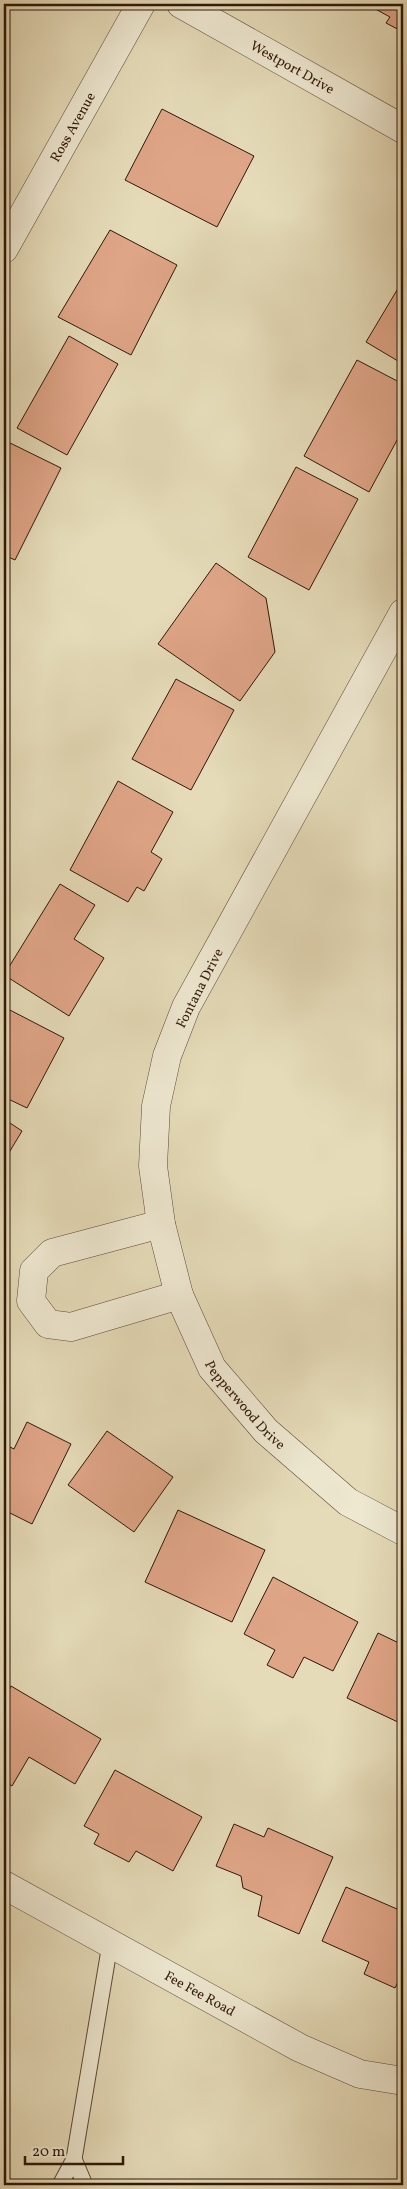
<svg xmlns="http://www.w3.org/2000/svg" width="407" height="2189" viewBox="0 0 407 2189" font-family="Vollkorn,serif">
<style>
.building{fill:#dfa587;stroke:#301808}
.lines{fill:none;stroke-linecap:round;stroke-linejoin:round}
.service-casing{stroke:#5d4934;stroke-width:17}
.minor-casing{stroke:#5d4934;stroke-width:29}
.tertiary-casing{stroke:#5d4934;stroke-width:29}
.service{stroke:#eee8d1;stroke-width:15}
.minor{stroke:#eee8d1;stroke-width:28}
.tertiary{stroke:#eee8d1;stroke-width:28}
.labels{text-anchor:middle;stroke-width:5;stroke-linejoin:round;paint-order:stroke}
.street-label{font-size:14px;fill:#301808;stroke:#eee8d1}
</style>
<rect width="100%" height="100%" fill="#e5dbb8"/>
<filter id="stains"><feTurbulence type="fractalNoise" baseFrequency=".004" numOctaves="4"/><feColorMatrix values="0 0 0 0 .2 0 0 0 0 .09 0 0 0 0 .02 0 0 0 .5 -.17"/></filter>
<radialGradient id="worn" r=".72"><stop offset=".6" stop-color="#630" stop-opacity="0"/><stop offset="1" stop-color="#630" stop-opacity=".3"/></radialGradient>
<g class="building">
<path d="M366 4H403V32L386 23 390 17Z"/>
<path d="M162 109 254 156 217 227 125 180Z"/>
<path d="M110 230 177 265 131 355 58 317Z"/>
<path d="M403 280V364L366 342Z"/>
<path d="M69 336 118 364 67 455 17 428Z"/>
<path d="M357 360 403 384V429L369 492 304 456Z"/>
<path d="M4 440 61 468 15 560 4 555Z"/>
<path d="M296 467 358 499 309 590 248 557Z"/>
<path d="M216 563 266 598 275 652 240 701 158 644Z"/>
<path d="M176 679 234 710 191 790 132 759Z"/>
<path d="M118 781 173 812 151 852 162 859 144 891 137 887 128 902 70 870Z"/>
<path d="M60 884 95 905 74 939 104 958 69 1016 4 975Z"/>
<path d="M6 1008 64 1038 27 1108 4 1097V1013Z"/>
<path d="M4 1119 22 1131 4 1161Z"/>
<path d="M27 1422 71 1444 32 1524 4 1510V1444L14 1449Z"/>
<path d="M107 1431 173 1477 134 1532 68 1485Z"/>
<path d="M178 1510 265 1550 232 1622 145 1582Z"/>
<path d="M273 1577 358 1622 333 1671 304 1657 293 1678 267 1665 275 1650 244 1634Z"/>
<path d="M378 1633 403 1645 402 1724 347 1698Z"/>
<path d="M11 1686 101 1739 75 1784 29 1757 12 1786 4 1781V1699Z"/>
<path d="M115 1770 202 1817 173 1871 136 1851 129 1862 94 1844 99 1834 84 1826Z"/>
<path d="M234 1824 264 1837 268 1828 333 1857 299 1934 258 1916 262 1896 243 1888 241 1876 216 1866Z"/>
<path d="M346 1887 397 1909 401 1900 403 1901V1979L400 1978 395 1988 364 1974 369 1962 322 1941Z"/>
</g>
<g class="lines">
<defs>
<g id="service">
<path d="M74 2159 85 2185"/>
<path d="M60 2185 74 2159 110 1944"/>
</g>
<g id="minor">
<path id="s1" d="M181 4 403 129"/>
<path id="s2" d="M403 613 186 1007 167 1056 156 1106 153 1166 161 1224 179 1295 212 1368 266 1431 348 1502 403 1531"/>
<path d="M161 1224 52 1253 34 1271 31 1301 48 1324 71 1327 179 1295"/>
</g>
<g id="tertiary">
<path id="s3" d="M4 249 141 4"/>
<path id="s4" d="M4 1885 300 2048 360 2074 403 2081"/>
</g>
</defs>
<use href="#service" class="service-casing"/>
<use href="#minor" class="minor-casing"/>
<use href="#tertiary" class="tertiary-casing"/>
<use href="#service" class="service"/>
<use href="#minor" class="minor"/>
<use href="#tertiary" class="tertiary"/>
</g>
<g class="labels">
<g class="street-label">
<text dy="5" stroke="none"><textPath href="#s1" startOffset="128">Westport Drive</textPath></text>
<text dy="5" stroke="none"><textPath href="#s3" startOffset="140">Ross Avenue</textPath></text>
<text transform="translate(199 988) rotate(-63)" y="5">Fontana Drive</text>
<text dy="5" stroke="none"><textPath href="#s2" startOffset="875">Pepperwood Drive</textPath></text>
<text dy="5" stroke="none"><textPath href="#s4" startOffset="224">Fee Fee Road</textPath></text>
</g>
</g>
<rect width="407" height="2189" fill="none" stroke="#e5dbb8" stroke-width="20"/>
<rect x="5" y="5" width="397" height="2179" fill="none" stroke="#301808" stroke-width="2.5"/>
<rect x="10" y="10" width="387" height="2169" fill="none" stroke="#301808"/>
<path d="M25 2156v8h98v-8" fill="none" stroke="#301808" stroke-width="2.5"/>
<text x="32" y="2156" font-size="15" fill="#301808" stroke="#eee8d1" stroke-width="4" paint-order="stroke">20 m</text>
<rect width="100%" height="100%" filter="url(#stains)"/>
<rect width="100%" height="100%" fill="url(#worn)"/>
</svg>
